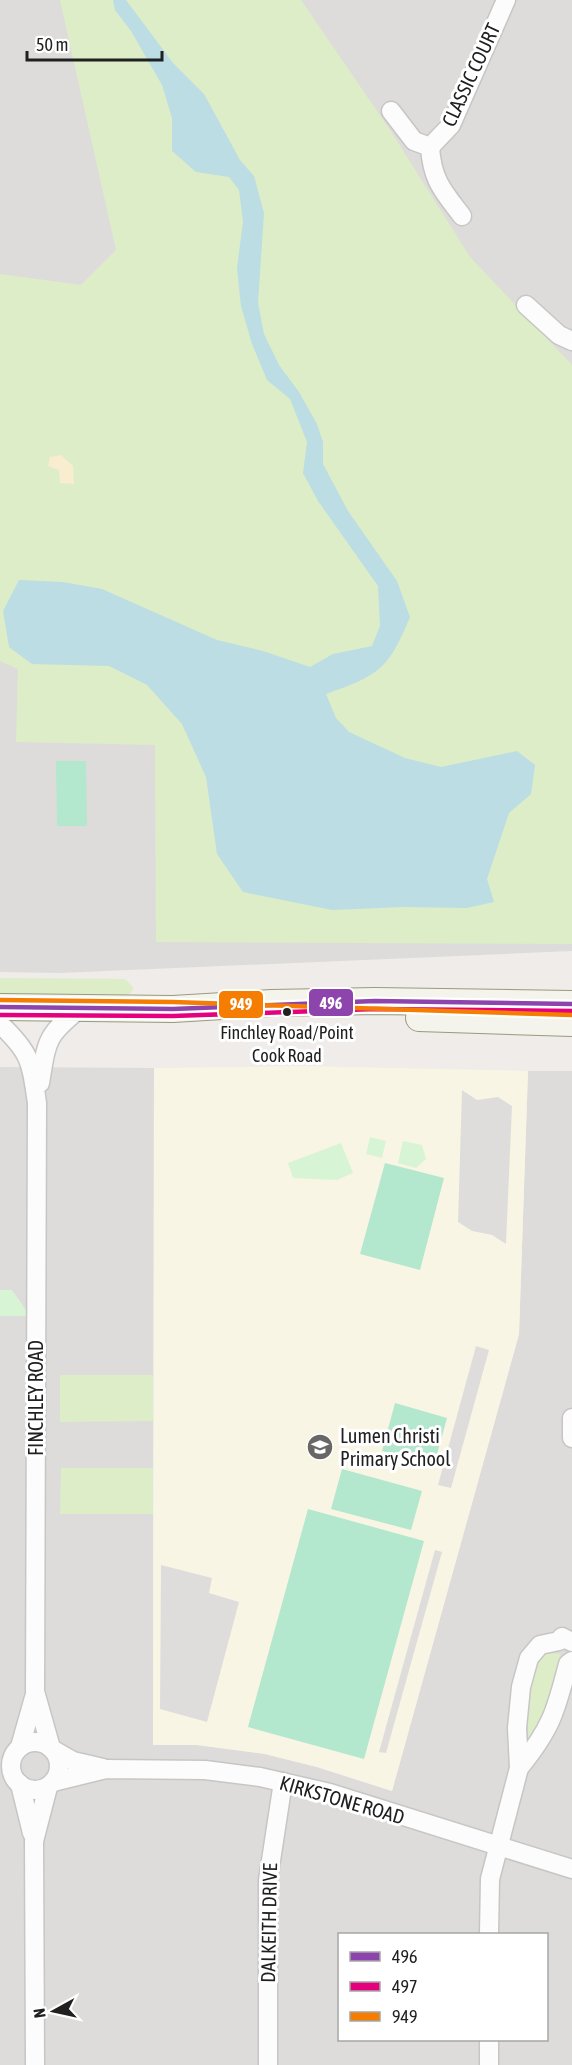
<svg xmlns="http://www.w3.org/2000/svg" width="572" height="2065" viewBox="0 0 572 2065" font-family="'Asap Condensed',sans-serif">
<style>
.residential{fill:#dedcda;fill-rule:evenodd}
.education{fill:#f8f5e5}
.grass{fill:#ddedc7}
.sand{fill:#f8edce}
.park{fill:#d7f5d5}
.pitch{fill:#b3e7ce}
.parking{fill:#dfdddc}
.water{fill:#bbdde3}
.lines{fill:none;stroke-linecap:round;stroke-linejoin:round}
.street-casing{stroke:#c7c6c5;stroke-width:21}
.secondary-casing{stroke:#999a7f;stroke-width:28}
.street{stroke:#fdfcfc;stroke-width:18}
.secondary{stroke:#f4f4ec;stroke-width:26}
.bus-1-casing{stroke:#fff;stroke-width:9}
.bus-2-casing{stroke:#fff;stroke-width:9}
.bus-3-casing{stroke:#fff;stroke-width:9}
.bus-1{stroke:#8e44ad;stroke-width:4.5}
.bus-2{stroke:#e5007d;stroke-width:4.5}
.bus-3{stroke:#f47d02;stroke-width:4.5}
.bus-dot{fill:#202020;stroke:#fff;stroke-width:2}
.labels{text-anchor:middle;stroke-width:6;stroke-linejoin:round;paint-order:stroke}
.bus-label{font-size:18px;fill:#202020;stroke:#fff}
.street-label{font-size:20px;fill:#202020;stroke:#fff}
.poi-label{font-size:20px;fill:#202020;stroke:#fff;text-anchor:start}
.line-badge{stroke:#fff;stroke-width:2}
.badge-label{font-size:16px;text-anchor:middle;font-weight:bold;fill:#fff}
</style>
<rect width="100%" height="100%" fill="#efece9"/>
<g class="residential">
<path d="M0 0H572V951L59 973 0 972Z"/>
<path d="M0 1067 154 1068 153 1744 197 1745 265 1754 317 1767 392 1791 519 1334 528 1071H572V2065H0ZM340 1934H546V2040H340Z"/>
</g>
<path class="education" d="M304 1066 528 1071 519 1334 392 1791 317 1767 265 1754 197 1745H153L154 1068Z"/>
<g class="grass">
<path d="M60 0H301L390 130 470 257 572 365V944L156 942 155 745 16 742 18 669 0 661V274L81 285 116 250Z"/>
<path d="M0 978 125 979 134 988 128 996 119 997 0 996Z"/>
<path d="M60 1375H153V1421L60 1422Z"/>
<path d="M61 1468H153V1514H60Z"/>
<path d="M548 1652 560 1654 565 1667 529 1746C527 1723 525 1666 548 1652Z"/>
</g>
<path class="sand" d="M61 455 73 466 74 484 60 483 59 470 48 466 50 457Z"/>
<g class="park">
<path d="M370 1137 386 1141 382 1158 366 1154Z"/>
<path d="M403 1141 422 1145 426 1159 416 1168 398 1163Z"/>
<path d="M341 1143 353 1173 337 1180 293 1178 288 1163Z"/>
<path d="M0 1290H12L30 1316H0Z"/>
</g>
<g class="pitch">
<path d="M56 761H86L87 826H57Z"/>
<path d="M385 1163 444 1178 420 1270 360 1254Z"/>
<path d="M395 1403 447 1418 434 1465 382 1451Z"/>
<path d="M342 1469 422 1491 411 1530 331 1509Z"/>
<path d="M308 1509 424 1541 364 1759 248 1727Z"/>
</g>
<g class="parking">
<path d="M462 1090 477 1100 498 1097 512 1106 506 1244 492 1235 472 1231 458 1222Z"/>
<path d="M476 1346 489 1350 451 1488 438 1485Z"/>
<path d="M435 1550 442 1552 386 1753 379 1752Z"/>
<path d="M161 1565 212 1578 209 1593 239 1602 207 1722 160 1709Z"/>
</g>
<path class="water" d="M113 0H126L173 63 204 94 240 160 254 176 264 213 258 303 264 334 279 365 299 392 317 424 323 442V464L348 511 397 581 410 617C388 670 379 675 326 694L336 718 349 732 405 758 441 767 517 751 535 765 531 794 509 813 487 879 494 902 467 908 403 907 332 910 243 892 217 854 206 777 182 724 147 685 109 666 32 664 9 647 3 611 19 580 63 582 102 589 217 640 263 651 310 667 333 654 372 646 380 626 378 586 318 501 303 473 307 442 290 399 267 380 252 344 241 306 237 268 243 222 239 190 229 177 196 172 172 151V118L162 85 131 31 115 10Z"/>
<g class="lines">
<defs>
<g id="street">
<path d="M391 111 414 141 430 147"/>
<path d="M430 147 451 125 506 0"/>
<path d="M430 147C432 180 443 191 462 216"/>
<path d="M526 305 559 335 572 341"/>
<path d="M0 1024C31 1053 31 1062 37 1103L35 1694 20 1747"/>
<path d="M40 1083C47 1040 46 1035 82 1007"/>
<path d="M572 1418V1438"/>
<path d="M36 1695 51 1748"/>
<circle cx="35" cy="1766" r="24"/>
<path d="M52 1749 73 1761 103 1768"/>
<path d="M519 1768C551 1729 556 1711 568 1664L572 1661"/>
<path d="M53 1782 106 1769 205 1770 260 1777 330 1793 572 1869"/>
<path d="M20 1784 32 1833"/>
<path d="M489 1934 490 1879 519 1768 517 1728 521 1687 529 1658 540 1645 559 1641 562 1637 572 1642"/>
<path d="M35 2065 34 1841 48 1787"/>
<path d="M268 2065V1880L283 1782"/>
<path d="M489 2065V2040"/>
</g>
<g id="secondary">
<path d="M0 1007 173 1009 272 1003 375 1001 572 1004"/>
<path d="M419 1018 572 1023"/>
</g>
</defs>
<use href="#street" class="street-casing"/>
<use href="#secondary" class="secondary-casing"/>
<use href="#street" class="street"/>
<use href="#secondary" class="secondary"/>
<defs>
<path id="bus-1" d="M0 1007 173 1009 375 1001 572 1004"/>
<path id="bus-2" d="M0 1015 173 1016 375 1009 572 1011"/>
<path id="bus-3" d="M0 1000 173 1002 572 1015"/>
</defs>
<use href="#bus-1" class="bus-1-casing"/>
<use href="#bus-2" class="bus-2-casing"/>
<use href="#bus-3" class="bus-3-casing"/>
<use href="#bus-1" class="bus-1"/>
<use href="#bus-2" class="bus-2"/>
<use href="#bus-3" class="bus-3"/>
</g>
<defs>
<symbol id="school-disc" viewBox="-11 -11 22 22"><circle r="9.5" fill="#686766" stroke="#fff"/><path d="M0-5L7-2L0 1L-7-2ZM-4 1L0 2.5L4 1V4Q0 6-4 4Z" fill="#fff"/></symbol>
</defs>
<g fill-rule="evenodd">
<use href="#school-disc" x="305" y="1432" width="30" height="30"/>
</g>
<circle class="bus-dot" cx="287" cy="1012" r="5"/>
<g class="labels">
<g class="bus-label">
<text x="287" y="1039">Finchley Road/Point<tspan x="287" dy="23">Cook Road</tspan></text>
</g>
<g class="street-label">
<text transform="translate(471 75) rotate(-65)" y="7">CLASSIC COURT</text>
<text transform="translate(36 1398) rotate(-90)" y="7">FINCHLEY ROAD</text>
<text transform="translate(342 1800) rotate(16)" y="7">KIRKSTONE ROAD</text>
<text transform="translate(269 1923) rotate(-89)" y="7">DALKEITH DRIVE</text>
</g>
<g class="poi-label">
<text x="340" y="1443">Lumen Christi<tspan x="340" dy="23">Primary School</tspan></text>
</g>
</g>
<g class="line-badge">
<rect x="308" y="988" width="46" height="29" rx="6" fill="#8e44ad"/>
<rect x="218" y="990" width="46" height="29" rx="6" fill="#f47d02"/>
</g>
<g class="badge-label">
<text x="331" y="1009">496</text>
<text x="241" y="1010">949</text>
</g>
<rect x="338" y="1933" width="210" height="108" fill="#ffffff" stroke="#a6a6a6" stroke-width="1.5"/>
<rect x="350" y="1952" width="30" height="9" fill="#8e44ad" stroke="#a6a6a6" stroke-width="1.5"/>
<text x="392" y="1963" font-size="18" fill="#202020">496</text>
<rect x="350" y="1982" width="30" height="9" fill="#e5007d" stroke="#a6a6a6" stroke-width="1.5"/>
<text x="392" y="1993" font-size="18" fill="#202020">497</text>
<rect x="350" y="2012" width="30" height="9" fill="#f47d02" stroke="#a6a6a6" stroke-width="1.5"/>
<text x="392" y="2023" font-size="18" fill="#202020">949</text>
<g transform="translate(54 2011) rotate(262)" stroke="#ffffff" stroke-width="4.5" paint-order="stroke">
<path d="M0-4.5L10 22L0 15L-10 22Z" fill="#202020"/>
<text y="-9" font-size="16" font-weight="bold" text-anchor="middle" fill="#202020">N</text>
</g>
<path d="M27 51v9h135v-9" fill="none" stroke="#202020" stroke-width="3"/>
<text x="36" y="51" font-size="18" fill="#202020" stroke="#ffffff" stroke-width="4.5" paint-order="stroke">50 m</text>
</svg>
